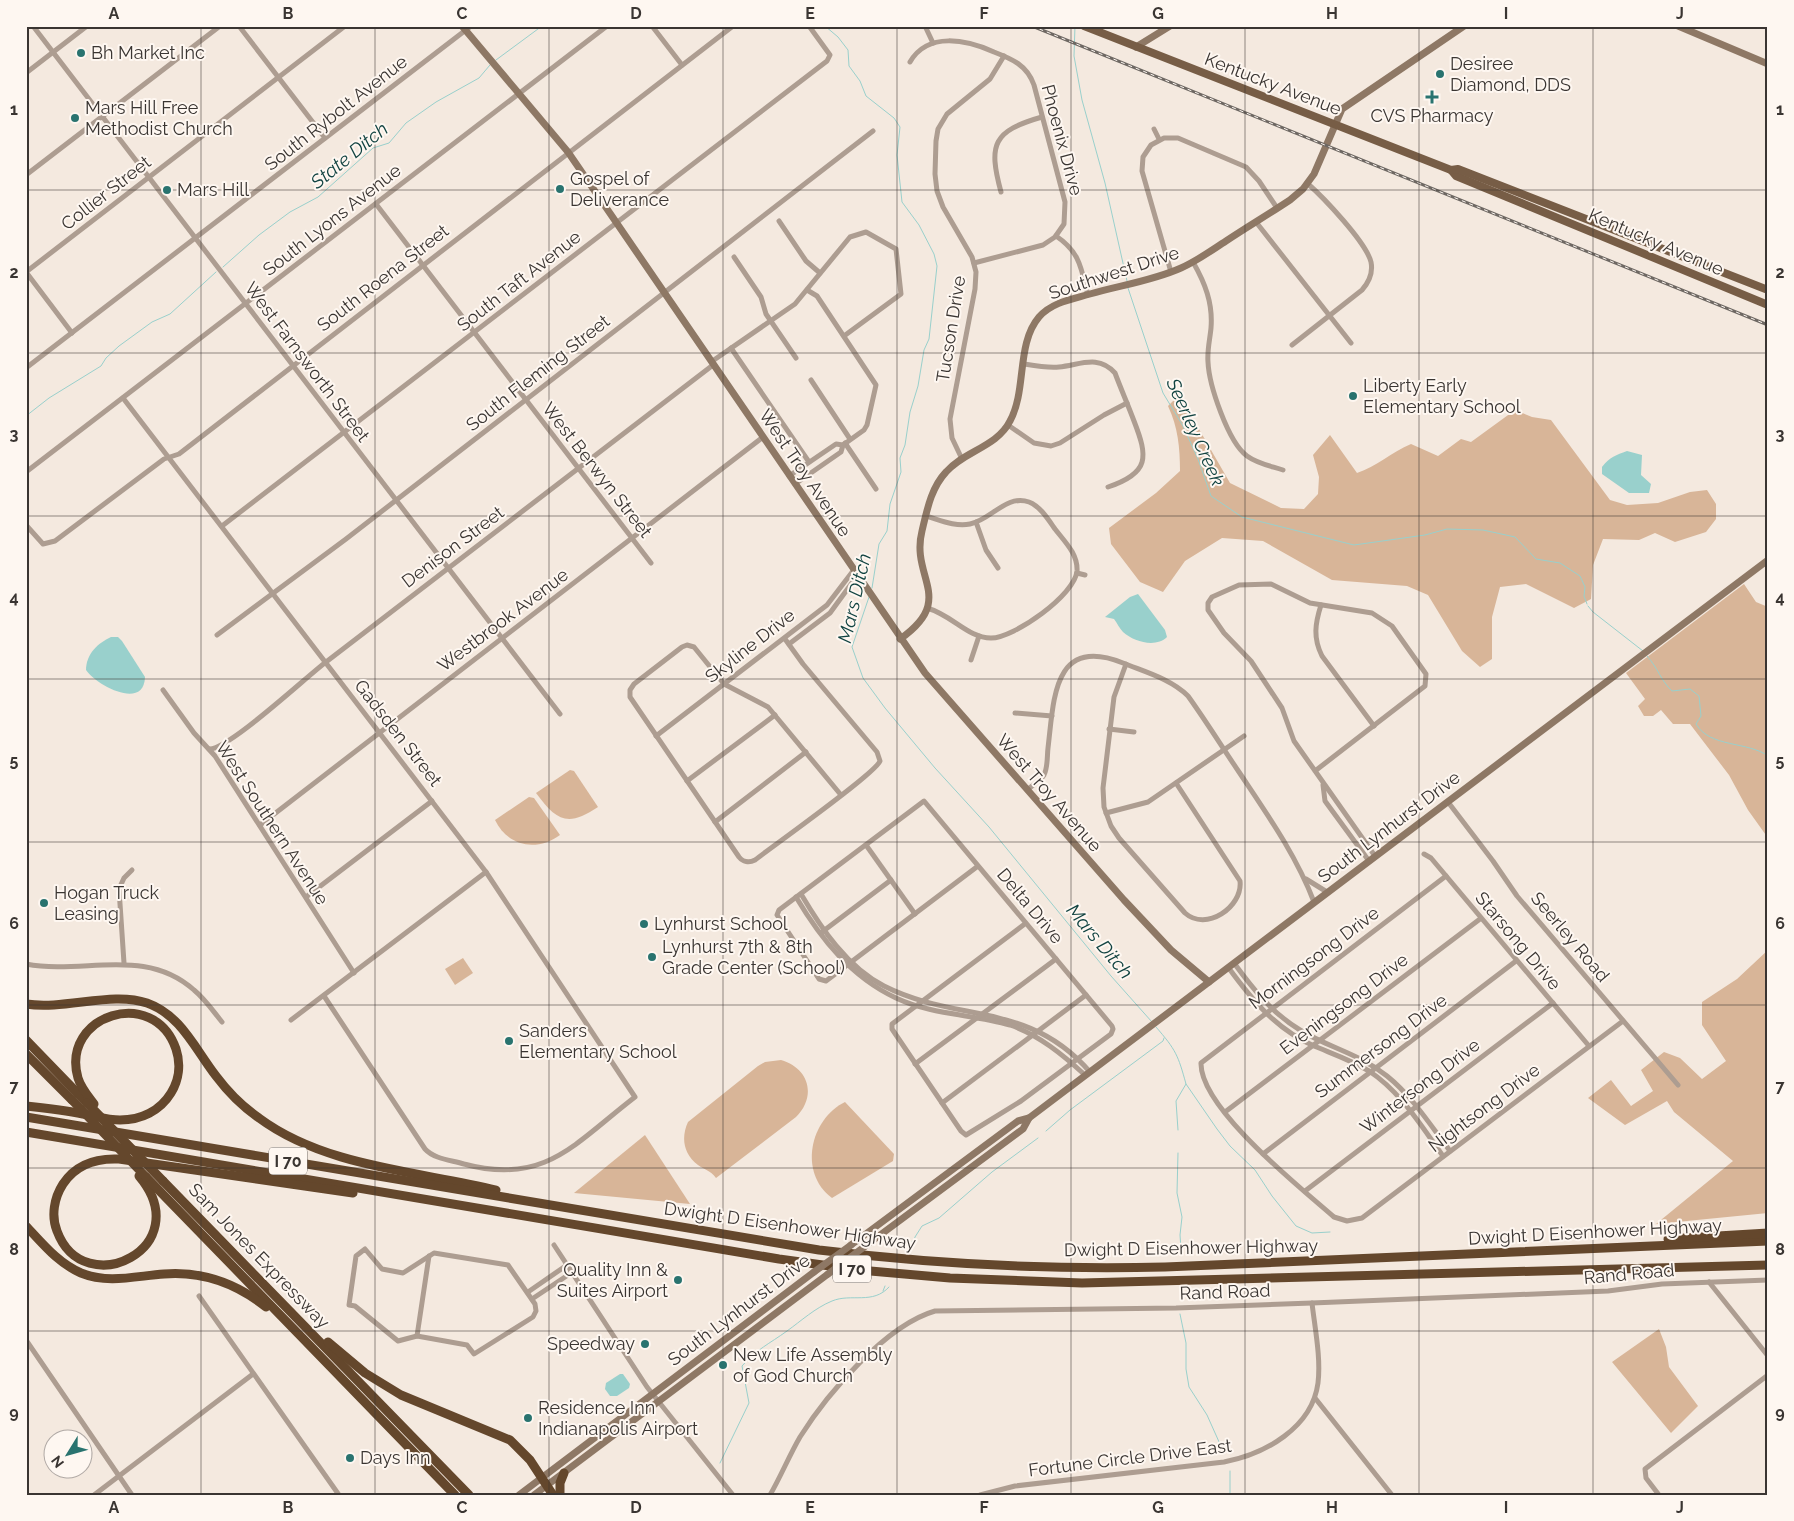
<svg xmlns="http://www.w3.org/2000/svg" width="1794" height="1521" viewBox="0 0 1794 1521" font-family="Raleway,sans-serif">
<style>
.green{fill:#d8b598}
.water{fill:#99d0cc}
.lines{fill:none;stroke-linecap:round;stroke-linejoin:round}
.stream{stroke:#99d0cc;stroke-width:1}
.street{stroke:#ad9d91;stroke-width:5}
.secondary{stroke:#8e7865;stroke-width:7}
.primary{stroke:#775d46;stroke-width:8}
.highway{stroke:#64472c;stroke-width:9}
.rail-casing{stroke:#6e6863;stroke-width:3}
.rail{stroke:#fef7f1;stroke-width:1;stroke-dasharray:4;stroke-linecap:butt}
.secondary-bridge{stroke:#8e7865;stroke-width:7}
.highway-bridge{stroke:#64472c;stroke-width:9}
.grid{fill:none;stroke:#3a3532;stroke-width:1;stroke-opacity:0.55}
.poi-dot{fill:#29736f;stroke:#fef7f1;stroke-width:2}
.labels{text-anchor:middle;stroke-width:4;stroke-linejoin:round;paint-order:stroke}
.shield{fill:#fef7f1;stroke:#756f6b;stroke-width:1}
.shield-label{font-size:16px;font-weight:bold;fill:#3a3532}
.poi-label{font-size:18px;fill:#3a3532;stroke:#fef7f1;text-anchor:start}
.street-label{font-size:18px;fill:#3a3532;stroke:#fef7f1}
.water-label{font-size:19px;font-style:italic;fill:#114341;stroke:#fef7f1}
.neatline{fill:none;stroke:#3a3532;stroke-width:2}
.grid-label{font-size:16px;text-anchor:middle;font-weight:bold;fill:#3a3532}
</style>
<rect width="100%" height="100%" fill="#f4e9df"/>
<g class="green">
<path d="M1176 398 1184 403 1230 483 1281 508 1304 509 1318 494 1319 477 1313 455 1330 435 1357 473C1376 467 1392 452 1411 444L1438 456 1461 439 1471 442 1515 410 1532 417 1551 420 1610 500 1627 505 1658 503 1690 492 1707 490 1716 504V519L1706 532 1675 542 1655 533 1639 540 1603 539 1593 565 1591 599 1574 608 1526 584 1500 587 1492 617V659L1480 667 1462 651 1428 595 1407 586 1332 580 1263 541 1222 538 1185 561 1163 592 1140 582 1111 544 1109 528 1156 493 1180 471C1180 448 1178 427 1168 406Z"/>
<path d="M1744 584 1756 602 1768 607V838L1748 810 1729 775 1690 724H1673L1661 710 1653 716H1644L1638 706 1645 699 1626 673Z"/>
<path d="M570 770 574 771 598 807C567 828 556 820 536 793Z"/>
<path d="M529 797 534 798 560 835C537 852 508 847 495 820Z"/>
<path d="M1768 950V1213L1656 1224 1733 1161 1674 1112 1667 1101 1625 1125 1588 1098 1611 1080 1631 1106 1653 1091 1641 1070 1664 1052 1680 1058 1702 1079 1726 1061 1702 1025V1002L1737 979Z"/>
<path d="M463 958 473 973 455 985 445 969Z"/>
<path d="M781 1060C809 1068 817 1096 796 1117L716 1178C710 1170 705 1170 698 1165 683 1154 681 1137 688 1122L758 1066 765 1062Z"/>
<path d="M845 1102 894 1154 893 1161 832 1198C798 1173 810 1119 845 1102Z"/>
<path d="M645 1135 690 1204 574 1193Z"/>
<path d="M1659 1329 1666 1347 1669 1367 1698 1406 1671 1433 1612 1362Z"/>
</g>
<g class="water">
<path d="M1627 451 1642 455 1641 475 1651 484 1649 493H1629L1602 474V467C1610 457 1616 455 1627 451Z"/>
<path d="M1138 594 1165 630 1167 637C1156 648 1134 642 1123 632 1120 629 1117 623 1114 619L1105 617 1130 597Z"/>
<path d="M111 637H118L122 641 145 677C144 711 96 685 86 670 86 654 98 643 111 637Z"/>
<path d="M620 1374H623L630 1384 629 1388 617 1396H610L605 1389 606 1383Z"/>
</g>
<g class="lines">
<g class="stream">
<path d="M825 26 838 37 848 50 849 66 860 81 866 96 894 118 900 127 897 155 902 202 919 225 934 254 937 266 929 339 924 350 918 386 910 412 905 445 900 458 901 472 890 504 887 531 879 544 872 588"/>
<path d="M1075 26 1074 56 1082 100 1105 183 1127 281"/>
<path d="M496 60 542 26"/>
<path d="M223 267 259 235 290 212 318 197 373 148 389 143 406 123 436 102 479 78 490 65"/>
<path d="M1128 288 1163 393 1183 426 1198 459 1211 496 1242 517 1354 545 1425 535 1447 529 1483 530 1515 537 1536 559 1560 563 1580 576 1585 587 1584 596 1587 604"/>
<path d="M26 416 49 398 101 366 106 358 119 346 152 322 170 314 216 272"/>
<path d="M869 597 852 647 863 678 885 708 935 768 989 827 1111 976 1152 1022"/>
<path d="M1588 606 1593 612 1643 651"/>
<path d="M1647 656C1658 668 1661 681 1672 691L1690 689 1699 696 1701 716 1696 724C1710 748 1748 741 1768 756"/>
<path d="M1156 1027C1176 1050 1178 1055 1186 1084L1176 1101 1178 1130"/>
<path d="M1186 1084 1217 1129 1230 1146 1255 1170 1272 1196 1296 1226 1312 1233 1330 1232"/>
<path d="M1046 1131 1070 1110 1163 1041 1164 1038"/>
<path d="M1178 1153 1177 1193 1182 1217 1180 1235 1181 1249"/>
<path d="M908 1247 914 1239"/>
<path d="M912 1247 915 1237 922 1226 939 1218 992 1172 1038 1138"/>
<path d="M883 1291 885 1286"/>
<path d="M1180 1314 1186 1343V1369L1189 1387 1207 1415 1224 1453"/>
<path d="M720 1463 749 1403 742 1366C757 1349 769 1344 787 1331 801 1321 815 1308 832 1301 851 1293 873 1305 889 1287"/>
<path d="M1230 1495V1471"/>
</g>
<g class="street">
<path d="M33 26 560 714"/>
<path d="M239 26 325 138"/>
<path d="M652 26 682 65"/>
<path d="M925 26 933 43"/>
<path d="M910 62C928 31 967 40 994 52 1012 59 1027 65 1034 85L1065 202 1064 224 1055 237 1043 245 974 263"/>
<path d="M26 73 87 26"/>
<path d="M1154 129 1159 139"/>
<path d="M26 175 220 26"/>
<path d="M1001 192C988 144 993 131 1042 117"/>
<path d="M376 204 651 563"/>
<path d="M779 221 806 261 820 273"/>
<path d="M1256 222 1351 343"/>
<path d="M1056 236C1080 252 1081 268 1088 295"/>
<path d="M734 257 761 297 766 314 796 358"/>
<path d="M1193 262C1205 283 1213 303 1211 328 1210 339 1207 350 1208 362 1209 385 1228 442 1247 456 1258 464 1271 466 1283 470"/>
<path d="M26 272 345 26"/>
<path d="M26 272 72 333"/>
<path d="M1171 272 1142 171 1143 157 1151 145 1164 138H1178L1246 167 1259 181 1277 208"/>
<path d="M1292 345 1362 290C1369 282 1373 272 1371 262 1366 242 1323 197 1307 183"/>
<path d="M731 348 809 462"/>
<path d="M711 362 795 304 850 237 866 232 896 249 901 294 844 336"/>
<path d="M1024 364C1036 366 1047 368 1059 367 1080 365 1098 354 1115 373 1121 389 1128 405 1134 421 1148 457 1150 473 1108 487"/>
<path d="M26 368 471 26"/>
<path d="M811 380 850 439"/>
<path d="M123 398 486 872 635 1097C575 1143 545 1186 464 1164 451 1160 434 1159 425 1149L324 996"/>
<path d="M1008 425 1034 443 1051 446 1060 443 1104 415 1127 403"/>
<path d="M845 443 876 489"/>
<path d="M962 459 952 438 950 419 975 289 976 272 972 257 943 207 937 191 935 174 936 141 938 129 947 114 990 79 1004 56"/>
<path d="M26 472 607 26"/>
<path d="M789 476 836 444 843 445 864 430 867 425 876 385 817 296 807 290"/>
<path d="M795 484 841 452 843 445"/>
<path d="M926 516C940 520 955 527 970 524 991 520 1006 494 1029 502 1040 506 1048 519 1055 529 1065 542 1078 554 1077 571 1075 595 1014 638 991 638 968 638 952 615 927 608"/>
<path d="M976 522 986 550 998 568"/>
<path d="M26 525 43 544 55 541 164 459 179 454 733 26"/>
<path d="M222 526 827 61 830 55 809 26"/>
<path d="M1077 573 1085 575"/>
<path d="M1321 605C1315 624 1313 638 1322 656L1374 726"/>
<path d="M217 635 346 539 873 131"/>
<path d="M785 639 803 664 877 752 880 761C876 773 773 846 755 860 749 863 743 862 739 857L630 697V690L634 684 682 647 687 645 694 647 724 684 768 707 841 795"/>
<path d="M789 644 830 613 857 576"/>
<path d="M971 660 979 636"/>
<path d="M1126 664 1114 697 1103 788 1104 807 1111 826 1119 838 1185 913C1206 932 1243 907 1240 881L1176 783"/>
<path d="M163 690 194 733 215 756 354 973"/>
<path d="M1015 713 1052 716"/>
<path d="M1109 729 1134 732"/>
<path d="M656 736 827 605 853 571"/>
<path d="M209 749C228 750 306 677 326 662L713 365"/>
<path d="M1315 771 1425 686 1426 674 1392 626 1372 613 1310 603 1271 584 1239 585 1212 597 1208 603V610L1224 633 1251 661 1282 708 1294 741 1375 856"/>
<path d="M687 781 775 715"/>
<path d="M1323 785 1325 801 1369 861"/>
<path d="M1027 790C1033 785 1040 781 1044 775 1048 767 1047 756 1048 748 1054 699 1053 635 1123 663 1145 672 1171 679 1188 696 1206 721 1222 747 1239 772 1267 814 1296 855 1314 902"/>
<path d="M1448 802 1493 861 1517 896 1678 1085"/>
<path d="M1106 813 1148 802 1244 736"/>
<path d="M715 822 806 752"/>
<path d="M260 825 763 437"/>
<path d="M866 845 915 914"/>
<path d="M1424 854 1431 858 1589 1046"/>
<path d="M978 866 826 981 819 979 777 915 779 910 924 801 1112 1026 1113 1029 1111 1034 1021 1101 966 1135 961 1131 892 1029V1024L1026 923"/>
<path d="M1446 876 1201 1063C1200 1108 1301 1188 1334 1217L1347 1221 1362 1218 1623 1021"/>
<path d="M1306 879 1327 892"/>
<path d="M801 894C821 928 847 967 884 986 957 1023 1029 1001 1090 1072"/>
<path d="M306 897 432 801"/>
<path d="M796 897C821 939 851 977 896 998 932 1015 972 1014 1010 1025 1039 1035 1063 1055 1085 1075"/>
<path d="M822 932 891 880"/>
<path d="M124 963 119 889 124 878 132 870"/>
<path d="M1234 963C1253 989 1272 1013 1300 1030 1329 1048 1358 1053 1387 1076 1412 1096 1431 1126 1450 1151"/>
<path d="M26 964C84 975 145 946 194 990 205 999 213 1011 222 1022"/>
<path d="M1228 967C1252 1000 1276 1029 1314 1046 1333 1054 1351 1060 1369 1071 1401 1092 1421 1126 1443 1156"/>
<path d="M291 1020 486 872"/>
<path d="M915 1064 1056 959"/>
<path d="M942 1103 1086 995"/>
<path d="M1225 1112 1480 919"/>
<path d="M1263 1154 1516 961"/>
<path d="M1305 1191 1553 1003"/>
<path d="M554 1245 647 1387 733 1495"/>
<path d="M365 1249 382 1269 403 1273 434 1253 508 1265 535 1304 536 1311 533 1317 474 1354 467 1345 417 1336 398 1341 355 1306 349 1305 356 1256Z"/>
<path d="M1709 1282 1768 1356"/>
<path d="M528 1292 567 1265"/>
<path d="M199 1296 339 1495"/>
<path d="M532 1299 571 1273"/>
<path d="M417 1336 429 1256"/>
<path d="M26 1340 132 1495"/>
<path d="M1315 1398 1392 1495"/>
<path d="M94 1495 253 1374"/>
<path d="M770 1495C781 1476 789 1456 800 1437 827 1394 886 1325 935 1311L1176 1308 1312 1303 1608 1291 1662 1284 1768 1280"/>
<path d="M980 1495 1015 1486 1224 1462C1265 1454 1312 1428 1318 1383 1321 1358 1315 1329 1312 1303"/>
<path d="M1659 1495 1646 1478 1645 1469 1768 1375"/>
</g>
<g class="secondary">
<path d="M462 26 568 152 925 673 1124 900 1171 950 1209 982"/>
<path d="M1678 26 1768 64"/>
<path d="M1136 47 1170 26"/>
<path d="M900 639C957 599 910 578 922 531 927 510 931 488 946 472 964 451 997 447 1010 421 1027 390 1016 344 1039 317 1052 302 1073 299 1090 294 1121 285 1152 281 1181 268 1197 261 1212 250 1226 241 1247 227 1269 214 1290 200L1303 189 1314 174 1342 109 1464 26"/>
<path d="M851 1245 1018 1121 1029 1118"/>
<path d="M864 1247 1023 1129 1029 1118 1070 1087 1768 560"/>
<path d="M519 1495 814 1272"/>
<path d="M534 1495 828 1274"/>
</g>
<g class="primary">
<path d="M1084 26 1451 170 1456 176 1768 305"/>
<path d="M1451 170 1458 169 1768 290"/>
</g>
<g class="highway">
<path d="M26 1004C66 1010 112 991 147 1003 181 1015 195 1049 216 1076 228 1092 243 1107 259 1118 325 1167 418 1171 496 1190"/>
<path d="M26 1040 87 1103"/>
<path d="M26 1054 72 1100"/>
<path d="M26 1106C45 1108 64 1110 83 1114 95 1116 108 1120 120 1120 141 1120 160 1111 171 1093 179 1080 181 1064 176 1049 154 985 60 1015 78 1078 81 1088 88 1096 94 1104"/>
<path d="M26 1117 819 1250C934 1264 1049 1270 1165 1267L1768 1241"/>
<path d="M26 1132 779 1259 859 1270 950 1278 1082 1283 1768 1265"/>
<path d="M139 1176C199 1247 84 1304 57 1231 51 1216 54 1198 63 1184 76 1164 97 1158 119 1159L353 1193"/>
<path d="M146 1177 455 1495"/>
<path d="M163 1181 469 1495"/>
<path d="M26 1226C43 1244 58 1263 81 1273 108 1284 136 1276 164 1274 202 1271 237 1284 266 1307"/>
<path d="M1668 1239 1768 1233"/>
<path d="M328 1342 365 1373 401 1395 510 1440 530 1460 553 1495"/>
<path d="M560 1495V1483L564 1473"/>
</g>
<defs>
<path id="rail" d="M1032 26 1768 325"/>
</defs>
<use href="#rail" class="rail-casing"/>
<use href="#rail" class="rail"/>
<g class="secondary-bridge">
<path d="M814 1272 851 1245"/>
<path d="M828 1274 864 1247"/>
</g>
<g class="highway-bridge">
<path d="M72 1100 146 1177"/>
<path d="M87 1103 163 1181"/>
</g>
</g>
<path class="grid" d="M201 26V1495M375 26V1495M549 26V1495M723 26V1495M897 26V1495M1071 26V1495M1245 26V1495M1419 26V1495M1593 26V1495M26 190H1768M26 353H1768M26 516H1768M26 679H1768M26 842H1768M26 1005H1768M26 1168H1768M26 1331H1768"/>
<g class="poi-dot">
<circle cx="81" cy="53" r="5"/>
<circle cx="1440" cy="74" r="5"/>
<path d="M1429.5 89.5h5v5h5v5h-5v5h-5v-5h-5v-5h5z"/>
<circle cx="75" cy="118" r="5"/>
<circle cx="560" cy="189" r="5"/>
<circle cx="167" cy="190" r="5"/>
<circle cx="1353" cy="396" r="5"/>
<circle cx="44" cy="903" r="5"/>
<circle cx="644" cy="924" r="5"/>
<circle cx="652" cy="957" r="5"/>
<circle cx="509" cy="1041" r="5"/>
<circle cx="678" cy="1280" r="5"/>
<circle cx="645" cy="1344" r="5"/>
<circle cx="723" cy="1365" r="5"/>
<circle cx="528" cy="1418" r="5"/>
<circle cx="350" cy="1458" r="5"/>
</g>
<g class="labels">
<g class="shield">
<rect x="269" y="1147.5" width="38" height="27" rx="4"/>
<rect x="833" y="1255.5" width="38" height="27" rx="4"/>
</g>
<g class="shield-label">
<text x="288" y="1167">I 70</text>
<text x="852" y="1275">I 70</text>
</g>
<g class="poi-label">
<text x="91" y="59">Bh Market Inc</text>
<text x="1450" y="70">Desiree<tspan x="1450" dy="21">Diamond, DDS</tspan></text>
<text x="85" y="114">Mars Hill Free<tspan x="85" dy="21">Methodist Church</tspan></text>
<text x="1432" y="122" text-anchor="middle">CVS Pharmacy</text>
<text x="570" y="185">Gospel of<tspan x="570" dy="21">Deliverance</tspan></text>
<text x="177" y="196">Mars Hill</text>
<text x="1363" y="392">Liberty Early<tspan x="1363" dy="21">Elementary School</tspan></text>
<text x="54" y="899">Hogan Truck<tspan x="54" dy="21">Leasing</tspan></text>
<text x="654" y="930">Lynhurst School</text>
<text x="662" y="953">Lynhurst 7th &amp; 8th<tspan x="662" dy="21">Grade Center (School)</tspan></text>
<text x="519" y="1037">Sanders<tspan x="519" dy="21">Elementary School</tspan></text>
<text x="668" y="1276" text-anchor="end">Quality Inn &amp;<tspan x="668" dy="21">Suites Airport</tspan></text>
<text x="635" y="1350" text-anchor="end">Speedway</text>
<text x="733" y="1361">New Life Assembly<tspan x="733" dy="21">of God Church</tspan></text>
<text x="538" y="1414">Residence Inn<tspan x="538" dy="21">Indianapolis Airport</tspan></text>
<text x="360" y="1464">Days Inn</text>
</g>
<g class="street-label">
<text transform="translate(1273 84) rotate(21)" y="6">Kentucky Avenue</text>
<text transform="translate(336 113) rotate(-38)" y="6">South Rybolt Avenue</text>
<text transform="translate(1062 140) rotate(75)" y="6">Phoenix Drive</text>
<text transform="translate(106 193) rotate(-38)" y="6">Collier Street</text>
<text transform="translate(332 220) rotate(-38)" y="6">South Lyons Avenue</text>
<text transform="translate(1656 242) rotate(23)" y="6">Kentucky Avenue</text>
<text transform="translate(1114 273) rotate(-18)" y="6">Southwest Drive</text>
<text transform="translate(383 278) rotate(-38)" y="6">South Roena Street</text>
<text transform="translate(519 281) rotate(-38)" y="6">South Taft Avenue</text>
<text transform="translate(951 329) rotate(-81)" y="6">Tucson Drive</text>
<text transform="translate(307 362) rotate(53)" y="6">West Farnsworth Street</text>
<text transform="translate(538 373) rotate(-38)" y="6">South Fleming Street</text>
<text transform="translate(597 470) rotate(52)" y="6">West Berwyn Street</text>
<text transform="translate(805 473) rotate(56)" y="6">West Troy Avenue</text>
<text transform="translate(453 547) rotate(-37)" y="6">Denison Street</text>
<text transform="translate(503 620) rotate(-37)" y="6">Westbrook Avenue</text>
<text transform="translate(750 646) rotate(-38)" y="6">Skyline Drive</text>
<text transform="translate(398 733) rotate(52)" y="6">Gadsden Street</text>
<text transform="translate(1049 793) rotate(49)" y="6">West Troy Avenue</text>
<text transform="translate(272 823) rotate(57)" y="6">West Southern Avenue</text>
<text transform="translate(1389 827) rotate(-37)" y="6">South Lynhurst Drive</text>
<text transform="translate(1030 906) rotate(50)" y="6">Delta Drive</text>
<text transform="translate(1570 937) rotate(50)" y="6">Seerley Road</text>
<text transform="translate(1518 941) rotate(50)" y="6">Starsong Drive</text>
<text transform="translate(1314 958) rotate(-37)" y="6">Morningsong Drive</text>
<text transform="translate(1344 1004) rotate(-37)" y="6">Eveningsong Drive</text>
<text transform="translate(1381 1046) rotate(-37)" y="6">Summersong Drive</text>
<text transform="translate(1420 1086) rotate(-37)" y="6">Wintersong Drive</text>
<text transform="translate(1484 1108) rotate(-37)" y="6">Nightsong Drive</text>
<text transform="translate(790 1226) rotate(8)" y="6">Dwight D Eisenhower Highway</text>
<text transform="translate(1595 1232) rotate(-3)" y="6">Dwight D Eisenhower Highway</text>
<text transform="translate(1191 1248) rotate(-1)" y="6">Dwight D Eisenhower Highway</text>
<text transform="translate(259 1256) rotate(46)" y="6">Sam Jones Expressway</text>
<text transform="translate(1629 1274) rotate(-5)" y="6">Rand Road</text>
<text transform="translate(1225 1292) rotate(-2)" y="6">Rand Road</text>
<text transform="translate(739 1310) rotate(-37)" y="6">South Lynhurst Drive</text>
<text transform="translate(1130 1458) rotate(-7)" y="6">Fortune Circle Drive East</text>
</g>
<g class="water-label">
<text transform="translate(349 155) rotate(-39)" y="7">State Ditch</text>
<text transform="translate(1196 432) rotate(66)" y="7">Seerley Creek</text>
<text transform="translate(854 598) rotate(-77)" y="7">Mars Ditch</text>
<text transform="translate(1100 941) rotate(50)" y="7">Mars Ditch</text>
</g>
</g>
<rect width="1794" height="1521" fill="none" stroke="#fef7f1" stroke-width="55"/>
<g transform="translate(68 1454) rotate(233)"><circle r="24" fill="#fef7f1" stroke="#b0a9a5"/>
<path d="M0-4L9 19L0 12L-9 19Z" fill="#29736f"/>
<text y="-8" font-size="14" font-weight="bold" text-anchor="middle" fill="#3a3532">N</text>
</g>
<rect x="28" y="28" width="1738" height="1466" class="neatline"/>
<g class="grid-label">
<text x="114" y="19">A</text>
<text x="288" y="19">B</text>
<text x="462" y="19">C</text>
<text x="636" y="19">D</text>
<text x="810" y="19">E</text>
<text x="984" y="19">F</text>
<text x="1158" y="19">G</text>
<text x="1332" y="19">H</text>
<text x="1506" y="19">I</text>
<text x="1680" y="19">J</text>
<text x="14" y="115">1</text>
<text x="1780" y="115">1</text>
<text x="14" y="278">2</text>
<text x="1780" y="278">2</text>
<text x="14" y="440">3</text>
<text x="1780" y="440">3</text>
<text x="14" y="603">4</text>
<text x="1780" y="603">4</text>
<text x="14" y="766">5</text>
<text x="1780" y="766">5</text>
<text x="14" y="929">6</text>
<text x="1780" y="929">6</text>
<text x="14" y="1092">7</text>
<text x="1780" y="1092">7</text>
<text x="14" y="1255">8</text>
<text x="1780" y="1255">8</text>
<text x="14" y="1418">9</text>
<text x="1780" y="1418">9</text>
<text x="114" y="1513">A</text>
<text x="288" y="1513">B</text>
<text x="462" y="1513">C</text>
<text x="636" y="1513">D</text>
<text x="810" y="1513">E</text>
<text x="984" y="1513">F</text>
<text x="1158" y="1513">G</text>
<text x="1332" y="1513">H</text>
<text x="1506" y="1513">I</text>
<text x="1680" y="1513">J</text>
</g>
</svg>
